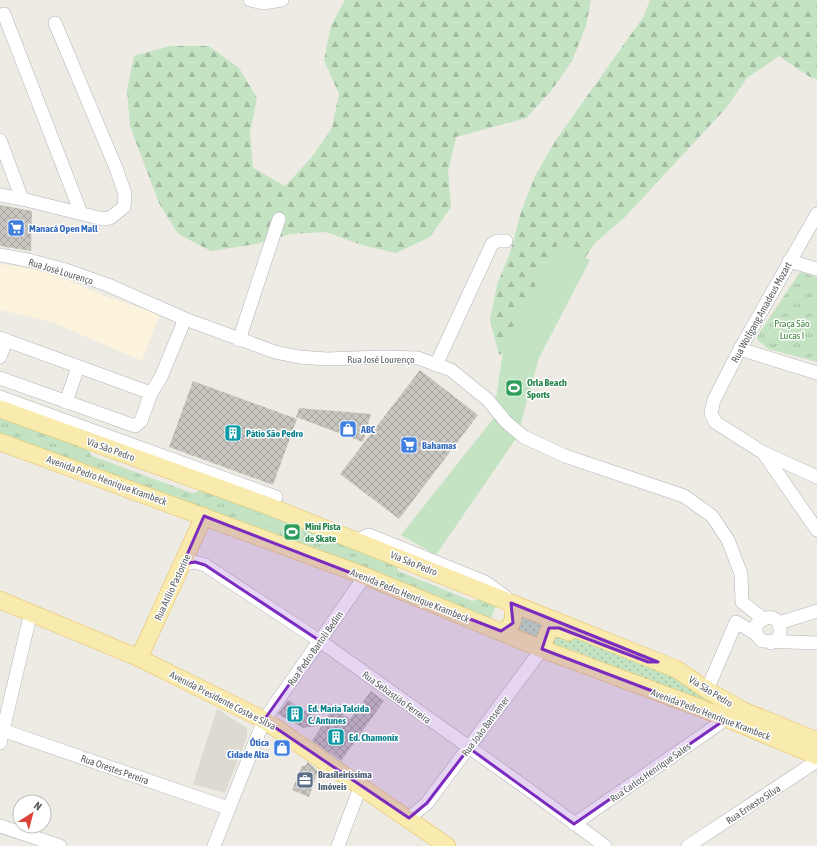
<svg xmlns="http://www.w3.org/2000/svg" width="817" height="846" viewBox="0 0 817 846" font-family="'Asap Condensed',sans-serif">
<style>
.commercial{fill:#fbf3db}
.education{fill:#dddad2}
.grass{fill:url(#grass-dots)}
.forest{fill:url(#forest-firs)}
.park{fill:url(#park-tufts)}
.pitch{fill:#c3e3c2}
.building{fill:url(#building-cross-hatch)}
.lines{fill:none;stroke-linecap:round;stroke-linejoin:round}
.minor-casing{stroke:#b1b4b8;stroke-width:14}
.major-casing{stroke:#e8be63;stroke-width:18}
.minor{stroke:#fff;stroke-width:13}
.major{stroke:#f9ebad;stroke-width:17}
.marked{fill:#7b2cbf;fill-opacity:0.2;stroke:#7b2cbf;stroke-width:3;stroke-linejoin:round}
.labels{text-anchor:middle;stroke-width:3;stroke-linejoin:round;paint-order:stroke}
.shop-label{font-size:10px;font-weight:bold;fill:#366cbe;stroke:#fff;text-anchor:start}
.street-label{font-size:10px;fill:#5c6063;stroke:#fff}
.park-label{font-size:10px;fill:#3b833c;stroke:#fff}
.leisure-label{font-size:10px;font-weight:bold;fill:#27864d;stroke:#fff;text-anchor:start}
.culture-label{font-size:10px;font-weight:bold;fill:#0d838f;stroke:#fff;text-anchor:start}
.service-label{font-size:10px;font-weight:bold;fill:#4e5e75;stroke:#fff;text-anchor:start}
</style>
<defs>
<pattern id="grass-dots" width="8" height="8" patternUnits="userSpaceOnUse"><rect width="8" height="8" fill="#c3e3c2"/><path d="M2 2h.1M6 6h.1" fill="none" stroke="#a2bba1" stroke-width="1.8" stroke-linecap="round"/></pattern>
<pattern id="forest-firs" width="22" height="20" patternUnits="userSpaceOnUse"><rect width="22" height="20" fill="#c3e3c2"/><path d="M5 1l3.5 6h-7zM16 11l3.5 6h-7z" fill="#a2bba1"/></pattern>
<pattern id="park-tufts" width="24" height="20" patternUnits="userSpaceOnUse"><rect width="24" height="20" fill="#c3e3c2"/><path d="M3 7l-1-3M5 7V3M7 7l1-3M15 17l-1-3M17 17v-4M19 17l1-3" fill="none" stroke="#a2bba1"/></pattern>
<pattern id="building-cross-hatch" width="8" height="8" patternUnits="userSpaceOnUse"><rect width="8" height="8" fill="#c9c6c0"/><path d="M0 0l8 8M0 8l8-8" fill="none" stroke="#a6a4a0"/></pattern>
</defs>
<rect width="100%" height="100%" fill="#edebe4"/>
<path class="commercial" d="M0 264 46 271 110 298 160 314 142 361 52 322 0 310Z"/>
<path class="education" d="M217 709 247 728V737L225 793 193 784Z"/>
<g class="grass">
<path d="M522 613 543 621 537 639 516 631Z"/>
<path d="M558 630 657 667 715 704 714 707 574 651 552 644Z"/>
</g>
<g class="forest">
<path d="M345 0H591L586 26 572 61 551 91 526 118 456 137 448 171 451 207 430 237 396 253 362 245 326 232 290 234 256 244 211 251 178 234 159 203 130 126 127 90 134 56 169 46H209L239 68 257 98 250 132 253 168 285 186 311 158 332 128 339 94 324 60 331 26Z"/>
<path d="M650 0H817V79L810 77 779 56 747 78 726 108 625 217 596 242 529 336 499 355 490 320 497 285 511 250 521 212 535 176 556 140 644 16Z"/>
</g>
<g class="park">
<path d="M800 272 817 277V362L769 349 757 340 758 335Z"/>
<path d="M0 416 87 448 92 456 192 493 203 490 396 563 398 571 472 601 484 598 497 603 491 618H488L292 540 0 434Z"/>
</g>
<g class="pitch">
<path d="M558 244 590 260 539 358 517 437 436 555 401 535 493 419 504 344Z"/>
<path d="M244 510 273 520 271 528 242 517Z"/>
<path d="M282 524 305 532 303 540 279 531Z"/>
</g>
<g class="building">
<path d="M0 205 32 211 31 251 0 246Z"/>
<path d="M420 370 478 415 399 519 340 474Z"/>
<path d="M193 381 297 419 273 485 169 447Z"/>
<path d="M299 408 371 414 363 442 296 417Z"/>
<path d="M371 691 384 701 341 761 312 741 322 725 303 728 278 714 288 700 324 722 333 707 350 719Z"/>
<path d="M308 762 318 771 309 797 292 790 302 766H305Z"/>
</g>
<g class="lines">
<defs>
<g id="minor">
<path d="M250 0 263 3 282 0"/>
<path d="M4 14 81 213"/>
<path d="M0 140 22 199"/>
<path d="M0 195 22 199 103 219 110 218 124 207 125 194 116 168 55 23"/>
<path d="M817 214 740 349 714 400 711 413 715 422 762 452 817 477"/>
<path d="M0 255 32 261 66 270 108 285 185 319 275 352 299 357 327 359 382 357 418 358 451 370 488 400 506 422 524 437 565 456 684 496 712 516 728 540 741 574 742 602 762 618"/>
<path d="M789 261 817 269"/>
<path d="M0 338 151 393 161 377 185 319"/>
<path d="M239 340 279 219"/>
<path d="M740 349 817 373"/>
<path d="M0 357 6 340"/>
<path d="M436 365 492 244 497 241H506"/>
<path d="M0 378 135 426 141 421 151 393"/>
<path d="M0 397 276 497"/>
<path d="M66 402 78 367"/>
<path d="M764 454 817 530"/>
<path d="M357 540 369 535 485 582 506 597"/>
<path d="M183 564 195 562 205 565 320 641 525 787 605 846"/>
<path d="M779 623 817 611"/>
<path d="M771 643 779 638C784 619 770 610 756 625V634L762 641 817 643"/>
<path d="M707 690 736 622 756 634"/>
<path d="M2 730 228 808"/>
<path d="M0 743 31 612"/>
<path d="M409 818 427 803 542 649"/>
<path d="M574 824 726 719"/>
<path d="M0 826 60 846"/>
<path d="M214 846 264 720 365 576"/>
<path d="M338 846 361 785"/>
<path d="M688 846 817 761"/>
</g>
<g id="major">
<path d="M0 409 266 505 676 669 707 690 742 710 817 741"/>
<path d="M0 442 365 576 542 649 703 709 817 756"/>
<path d="M0 600 139 658 264 720 447 846"/>
<path d="M501 631C515 627 515 615 511 603"/>
<path d="M542 649C548 630 548 624 569 632"/>
<path d="M139 658 204 516"/>
</g>
</defs>
<use href="#minor" class="minor-casing"/>
<use href="#major" class="major-casing"/>
<use href="#minor" class="minor"/>
<use href="#major" class="major"/>
</g>
<path class="marked" d="M204 516 501 631 513 623 511 603 658 662H648L559 628H549L542 649 726 719 574 824 469 748 427 803 409 818 264 720 320 641 205 565 195 562 183 564Z"/>
<defs>
<symbol id="supermarket-square" viewBox="-11 -11 22 22"><rect x="-9" y="-9" width="18" height="18" rx="4" fill="#3f7fe0" stroke="#fff"/><path d="M-6-5.5h2.5l.6 2H6L4.5 2H-2.5L-4.4-4H-6ZM-1.5 3.2a1.3 1.3 0 1 0 .1 0ZM3 3.2a1.3 1.3 0 1 0 .1 0Z" fill="#fff"/></symbol>
<symbol id="stadium-square" viewBox="-11 -11 22 22"><rect x="-9" y="-9" width="18" height="18" rx="4" fill="#2e9e5b" stroke="#fff"/><path d="M0-5a6.5 5 0 1 0 0 10a6.5 5 0 1 0 0-10ZM-3.5-1.8h7v3.6h-7Z" fill="#fff"/></symbol>
<symbol id="shop-square" viewBox="-11 -11 22 22"><rect x="-9" y="-9" width="18" height="18" rx="4" fill="#3f7fe0" stroke="#fff"/><path d="M-5-2.5h2.3a2.7 3.5 0 0 1 5.4 0H5L5.5 6h-11ZM-1.5-2.5h3a1.5 2.3 0 0 0-3 0Z" fill="#fff"/></symbol>
<symbol id="building-square" viewBox="-11 -11 22 22"><rect x="-9" y="-9" width="18" height="18" rx="4" fill="#0f9aa8" stroke="#fff"/><path d="M-4-6H4V6H1V3H-1V6H-4ZM-2.5-4.3h1.7v1.8h-1.7ZM.8-4.3h1.7v1.8H.8ZM-2.5-1h1.7V.8h-1.7ZM.8-1h1.7V.8H.8Z" fill="#fff"/></symbol>
<symbol id="office-square" viewBox="-11 -11 22 22"><rect x="-9" y="-9" width="18" height="18" rx="4" fill="#5c6f8a" stroke="#fff"/><path d="M-6-3h4V-5.5h4V-3h4V5H-6ZM-1-4.5V-3h2v-1.5ZM-6 0V1H6V0Z" fill="#fff"/></symbol>
</defs>
<g fill-rule="evenodd">
<use href="#supermarket-square" x="6" y="218" width="20" height="20"/>
<use href="#stadium-square" x="504" y="378" width="20" height="20"/>
<use href="#shop-square" x="338" y="419" width="20" height="20"/>
<use href="#building-square" x="223" y="423" width="20" height="20"/>
<use href="#supermarket-square" x="399" y="435" width="20" height="20"/>
<use href="#stadium-square" x="282" y="522" width="20" height="20"/>
<use href="#building-square" x="285" y="704" width="20" height="20"/>
<use href="#building-square" x="326" y="727" width="20" height="20"/>
<use href="#shop-square" x="272" y="738" width="20" height="20"/>
<use href="#office-square" x="295" y="770" width="20" height="20"/>
</g>
<g class="labels">
<g class="shop-label">
<text x="29" y="232">Manacá Open Mall</text>
<text x="361" y="433">ABC</text>
<text x="422" y="449">Bahamas</text>
<text x="269" y="746" text-anchor="end">Ótica<tspan x="269" dy="12">Cidade Alta</tspan></text>
</g>
<g class="street-label">
<text transform="translate(61 271) rotate(17)" y="4">Rua José Lourenço</text>
<text transform="translate(761 312) rotate(-61)" y="4">Rua Wolfgang Amadeus Mozart</text>
<text x="381" y="363">Rua José Lourenço</text>
<text transform="translate(111 449) rotate(20)" y="4">Via São Pedro</text>
<text transform="translate(107 480) rotate(20)" y="4">Avenida Pedro Henrique Krambeck</text>
<text transform="translate(414 563) rotate(22)" y="4">Via São Pedro</text>
<text transform="translate(172 587) rotate(-65)" y="4">Rua Atílio Pastorine</text>
<text transform="translate(410 595) rotate(22)" y="4">Avenida Pedro Henrique Krambeck</text>
<text transform="translate(315 648) rotate(-55)" y="4">Rua Pedro Bartoli Bedim</text>
<text transform="translate(711 691) rotate(32)" y="4">Via São Pedro</text>
<text transform="translate(397 697) rotate(36)" y="4">Rua Sebastião Ferreira</text>
<text transform="translate(223 700) rotate(27)" y="4">Avenida Presidente Costa e Silva</text>
<text transform="translate(711 714) rotate(21)" y="4">Avenida Pedro Henrique Krambeck</text>
<text transform="translate(485 726) rotate(-53)" y="4">Rua João Bansemer</text>
<text transform="translate(115 769) rotate(19)" y="4">Rua Orestes Pereira</text>
<text transform="translate(650 772) rotate(-35)" y="4">Rua Carlos Henrique Sales</text>
<text transform="translate(753 804) rotate(-33)" y="4">Rua Ernesto Silva</text>
</g>
<g class="park-label">
<text x="792" y="327">Praça São<tspan x="792" dy="12">Lucas I</tspan></text>
</g>
<g class="leisure-label">
<text x="527" y="386">Orla Beach<tspan x="527" dy="12">Sports</tspan></text>
<text x="305" y="530">Mini Pista<tspan x="305" dy="12">de Skate</tspan></text>
</g>
<g class="culture-label">
<text x="246" y="437">Pátio São Pedro</text>
<text x="308" y="712">Ed. Maria Talcida<tspan x="308" dy="12">C. Antunes</tspan></text>
<text x="349" y="741">Ed. Chamonix</text>
</g>
<g class="service-label">
<text x="318" y="778">Brasileiríssima<tspan x="318" dy="12">Imóveis</tspan></text>
</g>
</g>
<g transform="translate(32 814) rotate(36)"><circle r="19" fill="#ffffff" stroke="#bebfc1"/>
<path d="M0-3L7 15L0 10L-7 15Z" fill="#dd423a"/>
<text y="-6" font-size="11" font-weight="bold" text-anchor="middle" fill="#5c6063">N</text>
</g>
</svg>
